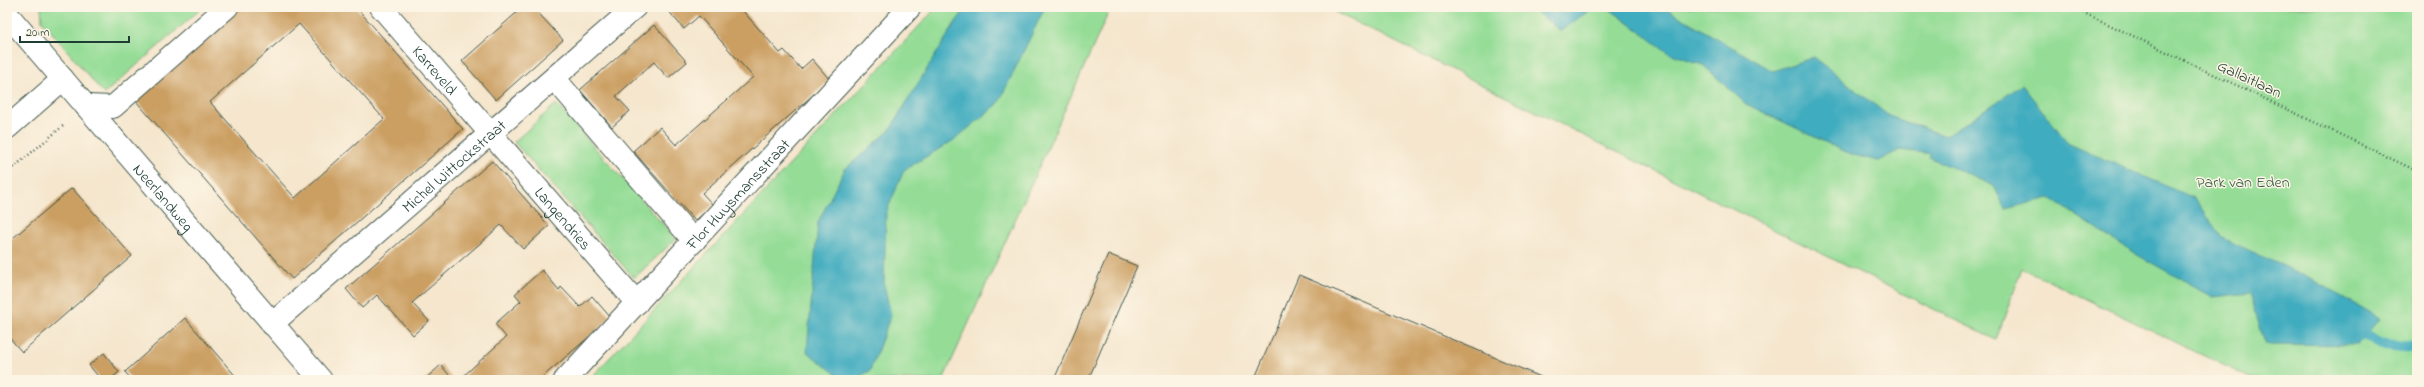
<svg xmlns="http://www.w3.org/2000/svg" width="2424" height="387" viewBox="0 0 2424 387" font-family="'Indie Flower',sans-serif">
<style>
.green{fill:#95dd97;stroke:#5a8d66}
.water{fill:#40acbf;stroke:#30747a}
.lines{fill:none;stroke-linecap:round;stroke-linejoin:round}
.stream{stroke:#40acbf;stroke-width:11}
.building{fill:#cb9f62;fill-rule:evenodd}
.minor-casing{stroke:#3f564b;stroke-width:24}
.path{stroke:#3f564b;stroke-width:2.5;stroke-dasharray:1 3;stroke-linecap:butt}
.minor{stroke:#fff;stroke-width:22}
.labels{text-anchor:middle;stroke-width:3;stroke-linejoin:round;paint-order:stroke}
.street-label{font-size:16px;fill:#1f3d34;stroke:#fcf5e5}
.park-label{font-size:16px;fill:#375d48;stroke:#fcf5e5}
</style>
<rect width="100%" height="100%" fill="#fcf5e5"/>
<filter id="ink" filterUnits="userSpaceOnUse"><feTurbulence type="fractalNoise" baseFrequency=".025" numOctaves="2"/><feDisplacementMap in="SourceGraphic" scale="8" xChannelSelector="R" yChannelSelector="G"/><feConvolveMatrix kernelMatrix="1 2 1 2 8 2 1 2 1" color-interpolation-filters="sRGB"/></filter>
<filter id="wash" filterUnits="userSpaceOnUse"><feTurbulence type="fractalNoise" baseFrequency=".012" numOctaves="4" result="noise"/><feDisplacementMap in="SourceGraphic" scale="16" xChannelSelector="R" yChannelSelector="G"/><feGaussianBlur stdDeviation="0.9" result="paint"/><feColorMatrix in="noise" values="0 0 0 0 0 0 0 0 0 0 0 0 0 0 0 0 0 1.4 0 .05"/><feComposite in="paint" operator="in"/></filter>
<g filter="url(#wash)">
<rect width="100%" height="100%" fill="#f5e6cd"/>
<g class="green">
<path d="M41 7H203L104 94 42 21Z"/>
<path d="M937 7H1111L943 380H589Z"/>
<path d="M1325 7H2417V380H2254L2022 268 1996 340Z"/>
<path d="M556 104 676 239 634 278 514 142Z"/>
</g>
<g class="water">
<path d="M967 7H1045L998 104 954 140 904 170 886 213 884 285 891 315 870 371 852 380H844L807 352 818 222 845 169 889 131 955 23Z"/>
<path d="M1529 7H1594L1561 31Z"/>
<path d="M1607 7H1663L1773 71 1814 57 1889 116 1946 136 2022 85 2069 144 2194 198 2222 238 2310 278 2380 318 2358 345 2265 344 2250 293 2213 297 2132 252 2050 198 2005 209 1994 186 1929 157 1931 154 1900 150 1878 161 1850 154 1746 104 1703 65 1669 53Z"/>
</g>
<g class="lines">
<path class="stream" d="M2354 329 2381 344 2417 348"/>
</g>
<g id="blocks">
<g class="building">
<path d="M241 7H356L463 129 292 279 135 100ZM299 24 384 119 295 198 210 102Z"/>
<path d="M523 7H533L563 40 496 100 462 61Z"/>
<path d="M748 7 743 11 780 53 784 50 801 69 812 59 830 80 702 193 713 205 695 221 633 151 660 127 676 145 753 77 699 16 684 29 666 8Z"/>
<path d="M654 25 687 62 668 78 654 62 616 96 630 111 612 127 580 90Z"/>
<path d="M492 161 549 226 523 249 501 225 412 303 429 321 413 335 377 295 362 308 346 289Z"/>
<path d="M72 188 132 256 22 352 7 335V243Z"/>
<path d="M1108 254 1137 266 1088 380H1054Z"/>
<path d="M542 270 559 290 561 287 580 307 592 296 611 318 539 380H459L506 337 495 324 521 301 515 294Z"/>
<path d="M1299 275 1548 380H1254Z"/>
<path d="M185 318 239 380H132L125 372Z"/>
<path d="M104 353 119 372 110 380H101L89 365Z"/>
<path d="M441 365 453 380H424Z"/>
</g>
</g>
</g>
<g filter="url(#ink)">
<use href="#blocks" fill-opacity="0" stroke="#3f564b" stroke-width="1"/>
<g class="lines">
<defs>
<g id="minor">
<path id="s1" d="M381 7 637 303"/>
<path id="s2" d="M7 14 321 380"/>
<path d="M554 78 694 241"/>
<path d="M86 106 113 107 227 7"/>
<path d="M7 128 63 79"/>
<path id="s3" d="M272 324 635 7"/>
<path id="s4" d="M565 380 910 7"/>
</g>
</defs>
<use href="#minor" class="minor-casing"/>
<g class="path">
<path d="M2072 7 2417 171"/>
<path d="M7 173 63 126"/>
</g>
<use href="#minor" class="minor"/>
</g>
</g>
<g class="labels">
<g class="street-label">
<text dy="6" stroke="none"><textPath href="#s1" startOffset="83">Karreveld</textPath></text>
<text transform="translate(2250 78) rotate(25)" y="6">Gallaitlaan</text>
<text dy="6" stroke="none"><textPath href="#s3" startOffset="241">Michel Wittockstraat</textPath></text>
<text dy="6" stroke="none"><textPath href="#s4" startOffset="254">Flor Huysmansstraat</textPath></text>
<text dy="6" stroke="none"><textPath href="#s2" startOffset="241">Neerlandweg</textPath></text>
<text dy="6" stroke="none"><textPath href="#s1" startOffset="279">Langendries</textPath></text>
</g>
<g class="park-label">
<text x="2243" y="187">Park van Eden</text>
</g>
</g>
<rect width="2424" height="387" fill="none" stroke="#fcf5e5" stroke-width="24"/>
<path d="M20 36v6h109v-6" fill="none" stroke="#1f3d34" stroke-width="2"/>
<text x="26" y="36" font-size="12" fill="#1f3d34" stroke="#fcf5e5" stroke-width="3" paint-order="stroke">20 m</text>
</svg>
